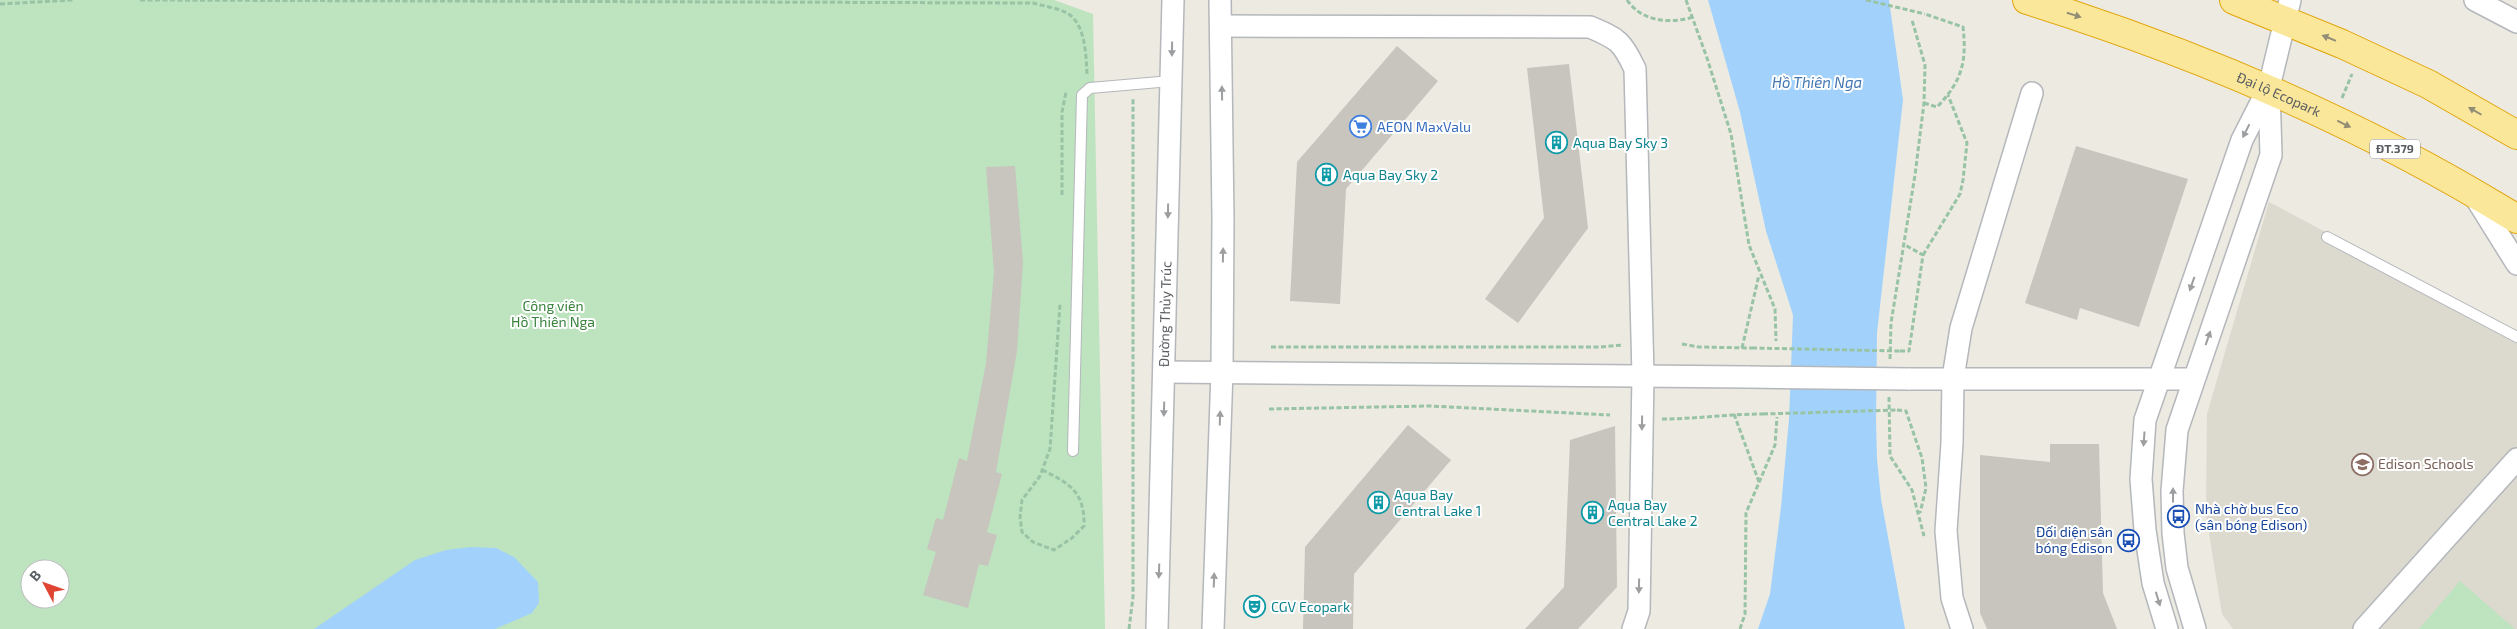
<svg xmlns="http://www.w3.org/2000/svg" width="2517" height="629" viewBox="0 0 2517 629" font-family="'Exo 2',sans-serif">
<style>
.education{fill:#dcd9cf}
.green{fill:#bee3bf;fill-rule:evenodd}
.water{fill:#a2d2fb}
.building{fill:#c8c4be}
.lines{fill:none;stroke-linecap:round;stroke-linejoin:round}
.service-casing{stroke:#b4b7bb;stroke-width:12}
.minor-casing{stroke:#b4b7bb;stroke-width:24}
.trunk-casing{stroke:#e2a40b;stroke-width:30}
.path{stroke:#98c3a5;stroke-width:3;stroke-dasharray:5 2.5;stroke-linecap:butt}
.service{stroke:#fff;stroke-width:10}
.minor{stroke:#fff;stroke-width:21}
.trunk{stroke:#fae79a;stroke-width:28}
.minor-bridge-casing{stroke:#b4b7bb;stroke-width:24;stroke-linecap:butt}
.path-bridge{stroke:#98c3a5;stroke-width:3;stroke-dasharray:5 2.5;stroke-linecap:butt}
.minor-bridge{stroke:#fff;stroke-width:21}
.oneway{fill:#928d75}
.oneway2{fill:#9c9ea0}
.labels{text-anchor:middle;stroke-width:4;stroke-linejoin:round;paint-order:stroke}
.shield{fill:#fff;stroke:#8c8e90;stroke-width:1}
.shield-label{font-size:12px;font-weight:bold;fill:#5a5d61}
.street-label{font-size:14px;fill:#5a5d61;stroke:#fff}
.shop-label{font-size:14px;fill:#366cbe;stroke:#fff;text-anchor:start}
.culture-label{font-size:14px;fill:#0d838f;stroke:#fff;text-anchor:start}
.park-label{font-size:14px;fill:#38823d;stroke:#fff}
.education-label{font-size:14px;fill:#785e54;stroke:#fff;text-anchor:start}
.transit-label{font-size:14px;fill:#164399;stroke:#fff;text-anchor:start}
.water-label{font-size:15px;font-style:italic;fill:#4478b3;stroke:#fff}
</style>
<rect width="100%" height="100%" fill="#eceae1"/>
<path class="education" d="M2269 202 2517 334V629H2233L2222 614 2206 515 2207 414Z"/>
<g class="green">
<path d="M0 0H1054L1093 14 1105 629H0ZM30 569H60V599H30Z"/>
<path d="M2460 581 2515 629H2419Z"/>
</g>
<g class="water">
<path d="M1708 0H1889L1903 100 1877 333 1876 420 1877 459 1881 499 1905 629H1758L1770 594 1781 507 1789 419 1793 315 1766 231 1740 112Z"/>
<path d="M471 547 496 548 514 557 538 582 539 603 532 613 495 629H314L415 560 446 550Z"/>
</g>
<g class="building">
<path d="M1397 46 1438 81 1346 189 1340 304 1290 301 1297 162Z"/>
<path d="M1569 64 1588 228 1518 323 1485 299 1544 218 1527 68Z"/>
<path d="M2076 146 2188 179 2139 327 2080 308 2077 320 2025 303Z"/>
<path d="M1015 166 1023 262 1017 351 996 472 1002 474 987 532 997 535 988 566 979 564 968 608 923 595 936 552 927 549 936 518 943 520 959 458 967 461 986 363 994 272 986 167Z"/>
<path d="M1408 425 1451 460 1354 574 1353 629H1303L1305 547Z"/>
<path d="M1615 426 1617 587 1578 629H1525L1564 587 1570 440Z"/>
<path d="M2050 444H2099L2103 593 2117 629H1987L1980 613V455L2050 462Z"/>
</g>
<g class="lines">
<defs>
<g id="service">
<path d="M2327 237 2517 337"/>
<path d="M1073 451 1082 95 1090 88 1171 81"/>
</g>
<g id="minor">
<path d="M2475 0 2517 22"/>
<path d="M1221 26 1590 27C1618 39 1622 41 1635 69L1643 375 1639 611 1633 629"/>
<path d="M2472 192 2517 264"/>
<path d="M1165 372 1748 377"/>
<path d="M1908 379H2194"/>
<path id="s1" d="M1157 629 1173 0"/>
<path d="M1213 629 1222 371 1223 219 1220 0"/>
<path d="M1962 629 1952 598 1946 531 1952 443 1953 378 1961 328 2032 93"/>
<path d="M2167 629 2153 583 2145 530 2141 479 2145 420 2242 140 2269 87 2290 0"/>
<path d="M2195 629 2177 568 2173 533 2172 491 2177 430 2271 155 2269 90"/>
<path d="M2364 629 2517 459"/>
</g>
<g id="trunk">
<path id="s2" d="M2027 0C2199 54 2364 124 2517 219"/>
<path d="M2234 0 2342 44 2428 84 2517 135"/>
</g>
</defs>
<use href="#service" class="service-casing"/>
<use href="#minor" class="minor-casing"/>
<use href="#trunk" class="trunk-casing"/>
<g class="path">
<path d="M140 0 1033 3C1043 6 1058 8 1067 13 1086 24 1086 56 1087 75"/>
<path d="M1627 0C1642 22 1670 24 1693 17"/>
<path d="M1686 0 1707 58 1731 134 1749 245 1775 309 1776 341"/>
<path d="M0 4 73 0"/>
<path d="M2342 98 2352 74"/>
<path d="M1924 103 1937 107C1962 81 1967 62 1963 27L1925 14"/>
<path d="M1062 195V112L1066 92"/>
<path d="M1923 255 1960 194 1963 180 1967 143 1948 95"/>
<path d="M1682 344 1699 347 1752 348"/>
<path d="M1271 347H1600L1623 345"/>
<path d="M1742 348 1759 275"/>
<path d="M1900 351H1909L1923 255 1905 245"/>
<path d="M1890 359 1891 323 1915 175 1924 103 1925 65 1912 20"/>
<path d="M1889 397 1890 456 1912 490 1924 536"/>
<path d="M1269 409 1430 406 1610 415"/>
<path d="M1897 410 1906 411 1922 458 1926 488 1920 513"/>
<path d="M1734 414 1759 482"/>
<path d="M1662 419C1696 419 1729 414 1763 414"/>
<path d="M1042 470C1070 483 1085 493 1084 526L1072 538 1054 550 1033 542 1022 532 1020 517 1022 500 1040 476 1050 449 1060 304"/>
<path d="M1129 629 1133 597V97"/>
<path d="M1740 629 1745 614 1746 513 1775 445 1777 417"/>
</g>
<use href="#service" class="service"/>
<use href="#minor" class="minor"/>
<use href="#trunk" class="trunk"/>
<defs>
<path id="minor-bridge" d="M1748 377 1908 379"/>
</defs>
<use href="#minor-bridge" class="minor-bridge-casing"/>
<g class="path-bridge">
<path d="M1866 0 1925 14"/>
<path d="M1752 348 1900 351"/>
<path d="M1763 414 1897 410"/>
</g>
<use href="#minor-bridge" class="minor-bridge"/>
</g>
<defs><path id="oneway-solid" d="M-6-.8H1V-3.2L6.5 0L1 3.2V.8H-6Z" transform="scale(1.25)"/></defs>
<g class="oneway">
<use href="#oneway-solid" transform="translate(2074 15) rotate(17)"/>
<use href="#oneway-solid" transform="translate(2329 38) rotate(-158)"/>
<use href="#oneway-solid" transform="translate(2475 111) rotate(-150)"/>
<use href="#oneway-solid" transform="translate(2344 124) rotate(26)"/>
</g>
<g class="oneway2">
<use href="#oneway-solid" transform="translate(1172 49) rotate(91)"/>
<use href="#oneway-solid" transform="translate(1222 93) rotate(-91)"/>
<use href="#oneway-solid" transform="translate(2246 131) rotate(117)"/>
<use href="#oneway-solid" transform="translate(1168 211) rotate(91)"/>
<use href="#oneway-solid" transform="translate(1223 255) rotate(-89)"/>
<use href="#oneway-solid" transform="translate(2192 284) rotate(109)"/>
<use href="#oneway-solid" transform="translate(2208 338) rotate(-71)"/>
<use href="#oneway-solid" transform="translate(1164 409) rotate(92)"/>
<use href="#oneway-solid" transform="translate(1220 418) rotate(-88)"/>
<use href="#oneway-solid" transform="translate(1642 423) rotate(91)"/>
<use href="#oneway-solid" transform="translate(2144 439) rotate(94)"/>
<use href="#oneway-solid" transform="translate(2173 495) rotate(-90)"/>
<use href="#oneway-solid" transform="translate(1159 571) rotate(92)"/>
<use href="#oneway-solid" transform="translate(1214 580) rotate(-88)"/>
<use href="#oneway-solid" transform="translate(1639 586) rotate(91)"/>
<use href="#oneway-solid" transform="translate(2158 599) rotate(73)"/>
</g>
<defs>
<symbol id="supermarket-ring" viewBox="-11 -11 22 22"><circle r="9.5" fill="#fff" stroke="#3f7fe0" stroke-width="1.5"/><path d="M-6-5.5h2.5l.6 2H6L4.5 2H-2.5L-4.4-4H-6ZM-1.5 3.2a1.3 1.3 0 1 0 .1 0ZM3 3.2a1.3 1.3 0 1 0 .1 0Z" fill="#3f7fe0"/></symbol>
<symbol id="building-ring" viewBox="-11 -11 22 22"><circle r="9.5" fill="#fff" stroke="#0f9aa8" stroke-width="1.5"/><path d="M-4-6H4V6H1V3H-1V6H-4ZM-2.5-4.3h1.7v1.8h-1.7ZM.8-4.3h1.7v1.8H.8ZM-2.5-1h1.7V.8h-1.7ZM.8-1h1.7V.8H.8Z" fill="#0f9aa8"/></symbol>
<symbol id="school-ring" viewBox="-11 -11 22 22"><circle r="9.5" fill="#fff" stroke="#8d6e63" stroke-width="1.5"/><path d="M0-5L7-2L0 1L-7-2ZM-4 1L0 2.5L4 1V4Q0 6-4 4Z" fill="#8d6e63"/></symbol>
<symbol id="bus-ring" viewBox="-11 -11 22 22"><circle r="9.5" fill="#fff" stroke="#1a4fb4" stroke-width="1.5"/><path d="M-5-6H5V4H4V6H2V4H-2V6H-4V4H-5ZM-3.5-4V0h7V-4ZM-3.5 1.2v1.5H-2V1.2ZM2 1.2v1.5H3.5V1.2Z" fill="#1a4fb4"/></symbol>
<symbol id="theatre-ring" viewBox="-11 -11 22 22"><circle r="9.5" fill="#fff" stroke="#0f9aa8" stroke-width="1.5"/><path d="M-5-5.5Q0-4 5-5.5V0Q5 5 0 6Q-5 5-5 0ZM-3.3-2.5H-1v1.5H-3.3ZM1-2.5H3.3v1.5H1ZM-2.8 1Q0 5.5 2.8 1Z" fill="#0f9aa8"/></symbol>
</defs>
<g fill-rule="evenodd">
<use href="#supermarket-ring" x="1348" y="114" width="25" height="25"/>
<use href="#building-ring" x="1544" y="130" width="25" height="25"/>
<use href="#building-ring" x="1314" y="162" width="25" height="25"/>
<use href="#school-ring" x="2350" y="452" width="25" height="25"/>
<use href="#building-ring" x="1366" y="490" width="25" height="25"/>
<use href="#building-ring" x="1580" y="500" width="25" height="25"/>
<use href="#bus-ring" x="2166" y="504" width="25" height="25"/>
<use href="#bus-ring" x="2116" y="528" width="25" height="25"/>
<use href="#theatre-ring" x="1242" y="594" width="25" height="25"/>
</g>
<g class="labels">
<rect class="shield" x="2370" y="139.5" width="50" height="19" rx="4"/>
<g class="shield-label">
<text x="2395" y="153">ĐT.379</text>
</g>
<g class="street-label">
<text dy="5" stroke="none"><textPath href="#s2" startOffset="269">Đại lộ Ecopark</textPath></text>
<text dy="5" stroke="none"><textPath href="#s1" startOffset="315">Đường Thủy Trúc</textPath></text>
</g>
<g class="shop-label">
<text x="1377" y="132">AEON MaxValu</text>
</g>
<g class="culture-label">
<text x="1573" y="148">Aqua Bay Sky 3</text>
<text x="1343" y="180">Aqua Bay Sky 2</text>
<text x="1394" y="500">Aqua Bay<tspan x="1394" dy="16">Central Lake 1</tspan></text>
<text x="1608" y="510">Aqua Bay<tspan x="1608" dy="16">Central Lake 2</tspan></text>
<text x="1271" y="612">CGV Ecopark</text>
</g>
<g class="park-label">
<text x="553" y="311">Công viên<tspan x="553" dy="16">Hồ Thiên Nga</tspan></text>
</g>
<g class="education-label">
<text x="2378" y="469">Edison Schools</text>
</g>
<g class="transit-label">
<text x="2195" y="514">Nhà chờ bus Eco<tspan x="2195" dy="16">(sân bóng Edison)</tspan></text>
<text x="2113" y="537" text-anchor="end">Đối diện sân<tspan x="2113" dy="16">bóng Edison</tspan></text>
</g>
<g class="water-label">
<text x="1817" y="88">Hồ Thiên Nga</text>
</g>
</g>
<g transform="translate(45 584) rotate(311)"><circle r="24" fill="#ffffff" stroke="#bdbec0"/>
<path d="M0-4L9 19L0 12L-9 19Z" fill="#e04433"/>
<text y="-8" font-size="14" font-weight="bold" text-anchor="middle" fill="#5a5d61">B</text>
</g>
</svg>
